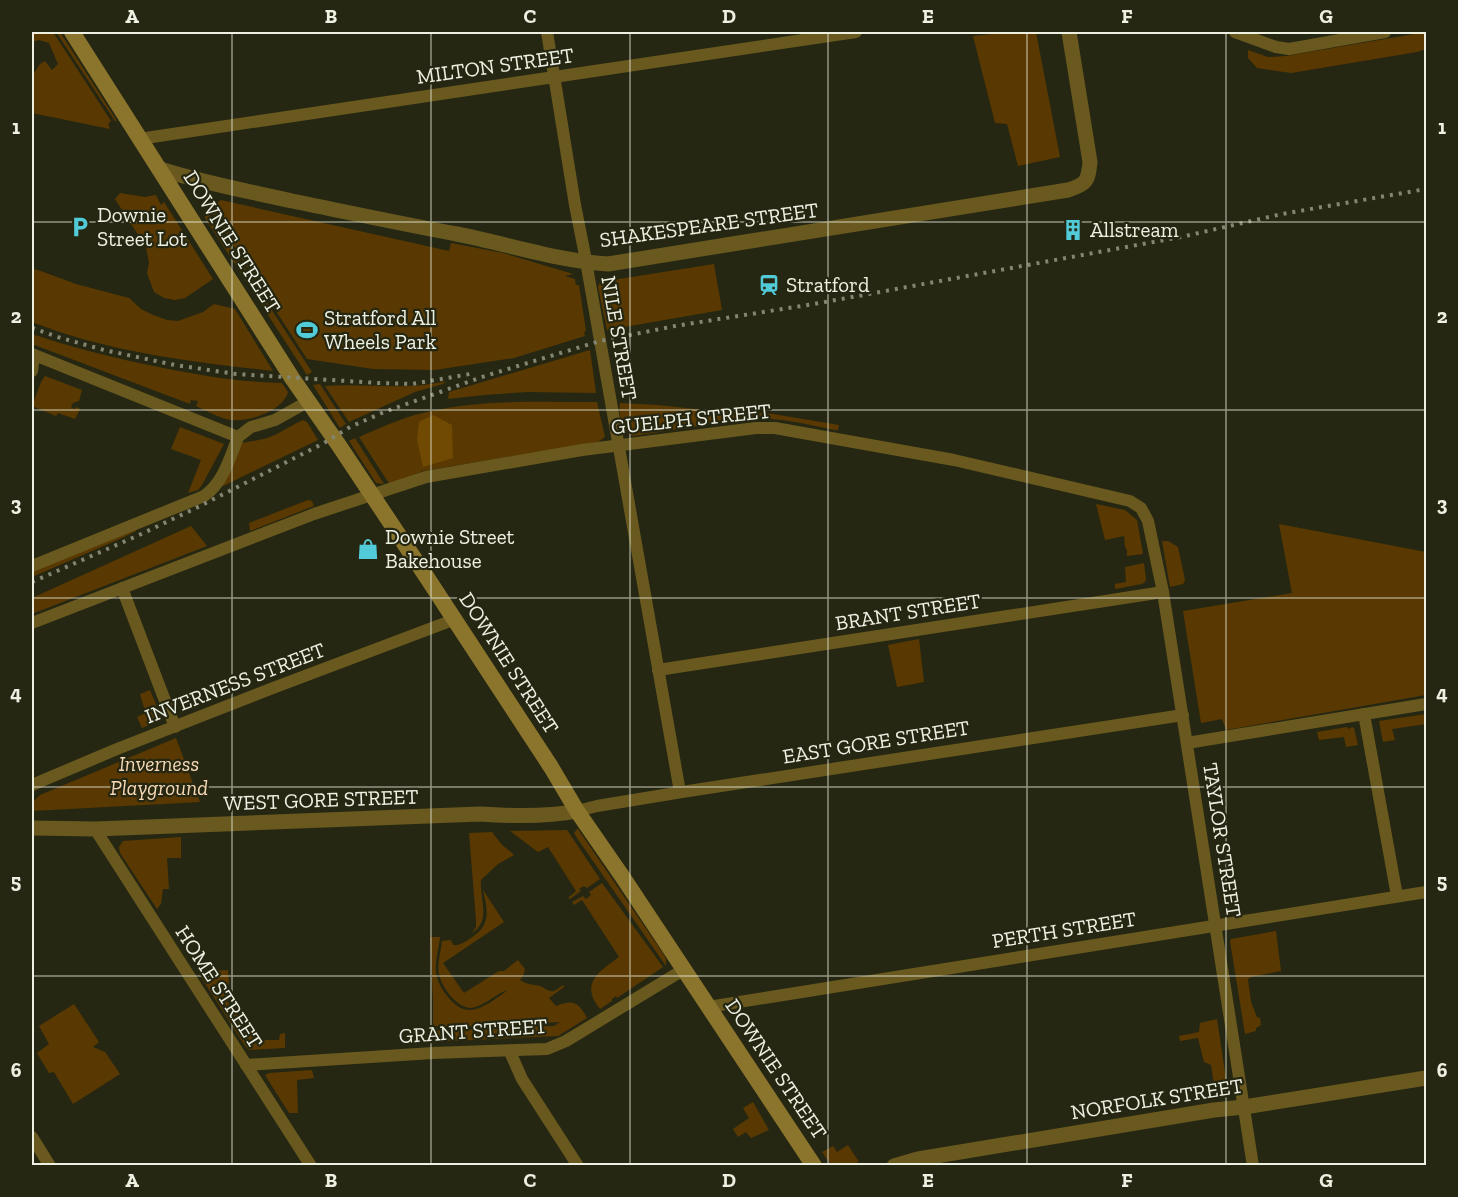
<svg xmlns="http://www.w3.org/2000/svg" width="1458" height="1197" viewBox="0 0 1458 1197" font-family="'Zilla Slab',serif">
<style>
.green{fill:#593901}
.forest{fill:#704903}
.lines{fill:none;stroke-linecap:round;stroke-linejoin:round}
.minor{stroke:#69591f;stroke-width:12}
.tertiary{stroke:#69591f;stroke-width:15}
.secondary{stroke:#8b752d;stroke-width:16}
.rail{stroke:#848674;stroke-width:4;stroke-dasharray:3 6;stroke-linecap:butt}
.grid{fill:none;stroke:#eef0e2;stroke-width:1.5;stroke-opacity:0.55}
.labels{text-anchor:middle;stroke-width:4.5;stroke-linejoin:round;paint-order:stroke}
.street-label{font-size:21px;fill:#eef0e2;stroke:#262712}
.poi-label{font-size:21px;fill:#eef0e2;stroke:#262712;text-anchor:start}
.park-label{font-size:21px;font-style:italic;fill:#f6d9b5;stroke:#262712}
.neatline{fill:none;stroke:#eef0e2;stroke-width:2}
.grid-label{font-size:20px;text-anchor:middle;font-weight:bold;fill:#eef0e2}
</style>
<rect width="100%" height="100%" fill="#262712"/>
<g class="green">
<path d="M32 32H53L111 121 108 124 110 129 32 113V76L40 64 45 61 52 70 58 64 49 43 39 40 32 42Z"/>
<path d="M56 32H60L117 121H115Z"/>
<path d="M1013 32H1036L1060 157 1018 166 1007 124 995 123 973 36Z"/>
<path d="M1426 32V49L1417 52 1291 73 1257 68 1248 58V50L1268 57 1286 56Z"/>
<path d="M120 193 145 197 156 195 161 205 164 202 213 279 185 298 175 300 164 298 154 292 147 273 149 262 146 247 115 199Z"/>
<path d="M221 200 449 251 451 243 503 253 573 274 565 276 575 279 576 285H579L586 331 584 332 585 336 514 358 435 370 373 369 307 359 211 211 208 208Z"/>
<path d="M205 209 214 221 312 372 307 375 205 218Z"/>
<path d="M714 264 722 310 607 330 598 287 600 282Z"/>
<path d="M32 269 38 270 76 284 129 298 141 309 151 314 167 320 178 321 203 312 214 304 235 309 273 371C192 362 108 352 32 322Z"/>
<path d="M32 334C67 346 103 355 139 363 187 373 233 382 282 383L288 392C283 411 249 422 231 420 219 418 207 411 196 406L198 401 191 400 190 404 32 344Z"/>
<path d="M590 350 596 393 527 392 484 395 448 399 449 392Z"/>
<path d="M45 376 82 390 79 401 73 403 71 407 74 409 77 407 80 409 75 419 58 413 56 416 32 406 41 382Z"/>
<path d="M446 381 443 384 415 392 349 422 325 386C366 383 406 391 446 381Z"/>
<path d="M320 384 346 424 340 428 313 385Z"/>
<path d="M597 402 605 437 598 442 423 471 390 485 359 437C380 428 401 418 423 413 479 399 540 402 597 402Z"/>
<path d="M620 403 658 405 695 409 773 414 839 425 838 430H834C807 424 779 417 751 419 737 419 723 422 709 424L708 420H706V424L699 426 633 436C622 431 618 415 620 403Z"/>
<path d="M303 420 307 422 318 440 219 488 240 443C253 441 265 440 277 434 286 429 294 424 303 420Z"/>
<path d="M180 427 224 444 202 485 198 490 188 493 201 460 171 449Z"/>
<path d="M355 438 384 484 376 483 349 441Z"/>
<path d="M308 500 312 501 314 506 250 531 249 523Z"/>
<path d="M1096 504 1125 510 1137 520 1143 554 1127 556V550L1125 547 1124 536 1105 540Z"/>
<path d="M1279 524 1426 552V695L1226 730 1222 719 1201 723 1183 611 1292 593Z"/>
<path d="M191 526 207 546 32 614V598Z"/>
<path d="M136 529V531L122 538 32 577V571Z"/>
<path d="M1162 541H1168L1178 547 1185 580 1183 584 1170 587Z"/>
<path d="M1144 563 1146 579 1145 582 1142 584 1115 589V584L1126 582 1125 567Z"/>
<path d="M919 639 924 682 897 687 888 645Z"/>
<path d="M150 690 160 714V721L142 728 137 717 145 713V711L140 694Z"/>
<path d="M1426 714V724L1392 729 1395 740 1383 742 1379 721Z"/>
<path d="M1347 727 1349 729 1352 727 1354 728 1358 745 1346 747 1344 737 1319 740 1317 732Z"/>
<path d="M176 738 200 802 32 811V803L40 795Z"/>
<path d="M577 829H578L664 955 666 959V966L577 838 574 833Z"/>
<path d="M567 830 600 879 587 888 584 886 579 889 581 891 570 899 568 898 576 891 548 847 538 852 510 831Z"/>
<path d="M492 832 502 845 511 852 514 855 498 864 481 880C479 898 492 921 472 933L476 927V920L469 833Z"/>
<path d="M181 837V858H167L169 889H163L161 904 157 909 120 853 119 847 123 841Z"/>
<path d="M602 883 663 967 617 998 616 996 612 999V1001L600 1009C579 983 600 971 619 957L582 900 574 905 572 902 583 896 586 899 591 895 589 892Z"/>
<path d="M483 890 504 922 443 963 464 993 499 971H504L518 960 525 969 523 976 520 980C527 985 532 984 540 986 545 988 548 992 554 991 555 991 562 986 563 985L564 987 549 998 556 1006C572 999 579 1002 587 1018L558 1036 429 1042 428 1031 554 1026 560 1022 490 1026H433V1000L430 937H440C439 948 435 960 436 971 436 985 455 1012 471 1010 483 1009 495 999 504 993L507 990C498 993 481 1008 470 1008 456 1007 441 986 439 974 437 964 441 951 442 941L451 940 453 945C460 946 464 942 471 938 491 925 488 912 483 890Z"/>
<path d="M1276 931 1281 971 1251 977 1248 979 1251 1002 1257 1017 1260 1018 1261 1025 1256 1028V1031L1245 1034 1230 941 1231 939Z"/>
<path d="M228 970 229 982 225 998 255 1040H279L280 1034 285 1033V1048L249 1050 245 1046 199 974 208 971Z"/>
<path d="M74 1004 99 1042 93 1047 105 1052 120 1074 73 1104 54 1072 49 1073 37 1053 49 1044 39 1026Z"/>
<path d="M1217 1019 1228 1092 1225 1096 1216 1097 1211 1065 1204 1062 1198 1038 1180 1041 1179 1036 1199 1032 1200 1023Z"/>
<path d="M312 1070 314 1078 297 1080 298 1113H289L265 1075 269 1073Z"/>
<path d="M753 1102 769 1130 751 1138 746 1132 738 1137 733 1129 749 1118 743 1108Z"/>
<path d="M848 1145 859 1162 847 1165H831L822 1152 833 1146 837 1152Z"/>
</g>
<path class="forest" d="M433 415 452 425 453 458 423 467 417 440 419 422Z"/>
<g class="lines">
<g class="minor">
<path d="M547 32 575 205 584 250 680 792"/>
<path d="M1235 32 1276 47 1289 49 1385 32"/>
<path d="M139 139 856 32"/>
<path d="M32 354 238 437 251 427 275 420 309 401"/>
<path d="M32 371 34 355"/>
<path d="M32 566 204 496C223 483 230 458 238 437"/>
<path d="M122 588 175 727"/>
<path d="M32 623 314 514 426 477 582 450 756 428H775L954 460 1130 501 1141 508 1148 521 1163 592 1253 1166"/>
<path d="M658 670 1163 592"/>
<path d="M1364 714 1397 896"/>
<path d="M1187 743 1426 704"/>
<path d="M32 785 117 749 273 688 453 620"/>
<path d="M577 811 597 806 682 792 1183 715"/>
<path d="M95 829 311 1166"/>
<path d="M708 1007 1426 892"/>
<path d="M510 1052 522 1079 578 1166"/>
<path d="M246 1065 433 1053 547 1049 566 1041 683 970"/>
<path d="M32 1137 50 1166"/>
</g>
<g class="tertiary">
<path d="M160 169C203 183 248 191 292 201 347 212 402 224 457 234 508 244 557 261 608 264L1068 190C1087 184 1088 181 1090 162L1069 32"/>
<path d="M32 828 95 829 480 814C510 816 548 817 577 811"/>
<path d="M894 1166 918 1159 1214 1110 1244 1107 1426 1078"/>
</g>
<path class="secondary" d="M72 32 292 378 338 444 424 573 551 767 577 811 622 876 814 1166"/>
<g class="rail">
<path d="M32 328 61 338 104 350 175 365 236 374 378 383 412 384 470 374"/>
<path d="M32 582 137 536 196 508 324 443 350 427 384 412 485 376 600 341 675 326 814 304 1181 237 1282 214 1426 189"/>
</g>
</g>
<path class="grid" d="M232 32V1166M431 32V1166M630 32V1166M828 32V1166M1027 32V1166M1226 32V1166M32 222H1426M32 410H1426M32 598H1426M32 787H1426M32 976H1426"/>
<defs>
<symbol id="parking-bare" viewBox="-9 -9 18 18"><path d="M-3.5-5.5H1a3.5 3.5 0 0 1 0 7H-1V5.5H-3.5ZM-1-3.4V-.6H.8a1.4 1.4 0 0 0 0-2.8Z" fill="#52cbd8" stroke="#262712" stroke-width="2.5" paint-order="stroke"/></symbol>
<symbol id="building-bare" viewBox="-9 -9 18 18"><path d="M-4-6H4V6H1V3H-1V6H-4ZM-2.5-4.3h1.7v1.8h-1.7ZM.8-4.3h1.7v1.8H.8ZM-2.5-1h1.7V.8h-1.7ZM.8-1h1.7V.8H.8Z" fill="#52cbd8" stroke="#262712" stroke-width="2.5" paint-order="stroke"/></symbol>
<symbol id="station-bare" viewBox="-9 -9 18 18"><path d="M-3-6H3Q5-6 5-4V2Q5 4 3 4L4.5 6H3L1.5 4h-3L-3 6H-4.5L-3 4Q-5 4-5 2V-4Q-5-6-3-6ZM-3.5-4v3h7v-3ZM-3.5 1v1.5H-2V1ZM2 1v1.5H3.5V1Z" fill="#52cbd8" stroke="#262712" stroke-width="2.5" paint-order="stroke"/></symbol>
<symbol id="stadium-bare" viewBox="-9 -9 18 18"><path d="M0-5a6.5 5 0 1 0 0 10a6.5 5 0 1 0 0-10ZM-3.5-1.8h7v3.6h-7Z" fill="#52cbd8" stroke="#262712" stroke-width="2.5" paint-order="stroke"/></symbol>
<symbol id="shop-bare" viewBox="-9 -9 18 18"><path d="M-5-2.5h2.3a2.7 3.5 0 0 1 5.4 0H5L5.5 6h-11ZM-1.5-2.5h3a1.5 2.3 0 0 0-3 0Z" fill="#52cbd8" stroke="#262712" stroke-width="2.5" paint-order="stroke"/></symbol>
</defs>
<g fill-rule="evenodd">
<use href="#parking-bare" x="65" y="212" width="30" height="30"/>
<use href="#building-bare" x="1058" y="215" width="30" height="30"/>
<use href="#station-bare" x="754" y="270" width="30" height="30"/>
<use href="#stadium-bare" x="292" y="315" width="30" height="30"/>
<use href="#shop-bare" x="353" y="534" width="30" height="30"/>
</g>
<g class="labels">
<g class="street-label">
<text transform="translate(495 66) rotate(-8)" y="7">MILTON STREET</text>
<text transform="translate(709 225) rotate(-8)" y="7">SHAKESPEARE STREET</text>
<text transform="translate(232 242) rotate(58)" y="7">DOWNIE STREET</text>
<text transform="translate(619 338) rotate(80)" y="7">NILE STREET</text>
<text transform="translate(691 419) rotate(-6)" y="7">GUELPH STREET</text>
<text transform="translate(908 612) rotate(-9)" y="7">BRANT STREET</text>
<text transform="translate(509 663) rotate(57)" y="7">DOWNIE STREET</text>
<text transform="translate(235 683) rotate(-21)" y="7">INVERNESS STREET</text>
<text transform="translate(876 742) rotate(-9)" y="7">EAST GORE STREET</text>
<text transform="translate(321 800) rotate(-2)" y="7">WEST GORE STREET</text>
<text transform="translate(1222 840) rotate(81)" y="7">TAYLOR STREET</text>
<text transform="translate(1064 930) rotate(-9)" y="7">PERTH STREET</text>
<text transform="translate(219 987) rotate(57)" y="7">HOME STREET</text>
<text transform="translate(473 1031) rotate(-4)" y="7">GRANT STREET</text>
<text transform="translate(776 1069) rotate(56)" y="7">DOWNIE STREET</text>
<text transform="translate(1157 1099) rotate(-9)" y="7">NORFOLK STREET</text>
</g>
<g class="poi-label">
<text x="97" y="222">Downie<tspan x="97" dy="24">Street Lot</tspan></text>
<text x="1090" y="237">Allstream</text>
<text x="786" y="292">Stratford</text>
<text x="324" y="325">Stratford All<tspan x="324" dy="24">Wheels Park</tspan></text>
<text x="385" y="544">Downie Street<tspan x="385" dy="24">Bakehouse</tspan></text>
</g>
<g class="park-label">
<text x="159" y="771">Inverness<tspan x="159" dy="24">Playground</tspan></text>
</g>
</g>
<rect width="1458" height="1197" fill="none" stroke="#262712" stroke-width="66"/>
<rect x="33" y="33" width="1392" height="1131" class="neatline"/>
<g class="grid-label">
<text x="132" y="23">A</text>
<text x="331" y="23">B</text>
<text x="530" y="23">C</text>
<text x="729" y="23">D</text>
<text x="928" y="23">E</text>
<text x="1127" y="23">F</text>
<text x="1326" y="23">G</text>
<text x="16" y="134">1</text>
<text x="1442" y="134">1</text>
<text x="16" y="323">2</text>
<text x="1442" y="323">2</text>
<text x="16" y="511">3</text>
<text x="1442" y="511">3</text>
<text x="16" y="700">4</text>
<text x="1442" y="700">4</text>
<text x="16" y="888">5</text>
<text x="1442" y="888">5</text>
<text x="16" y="1077">6</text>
<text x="1442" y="1077">6</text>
<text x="132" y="1187">A</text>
<text x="331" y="1187">B</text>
<text x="530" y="1187">C</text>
<text x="729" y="1187">D</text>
<text x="928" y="1187">E</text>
<text x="1127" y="1187">F</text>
<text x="1326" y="1187">G</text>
</g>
</svg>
